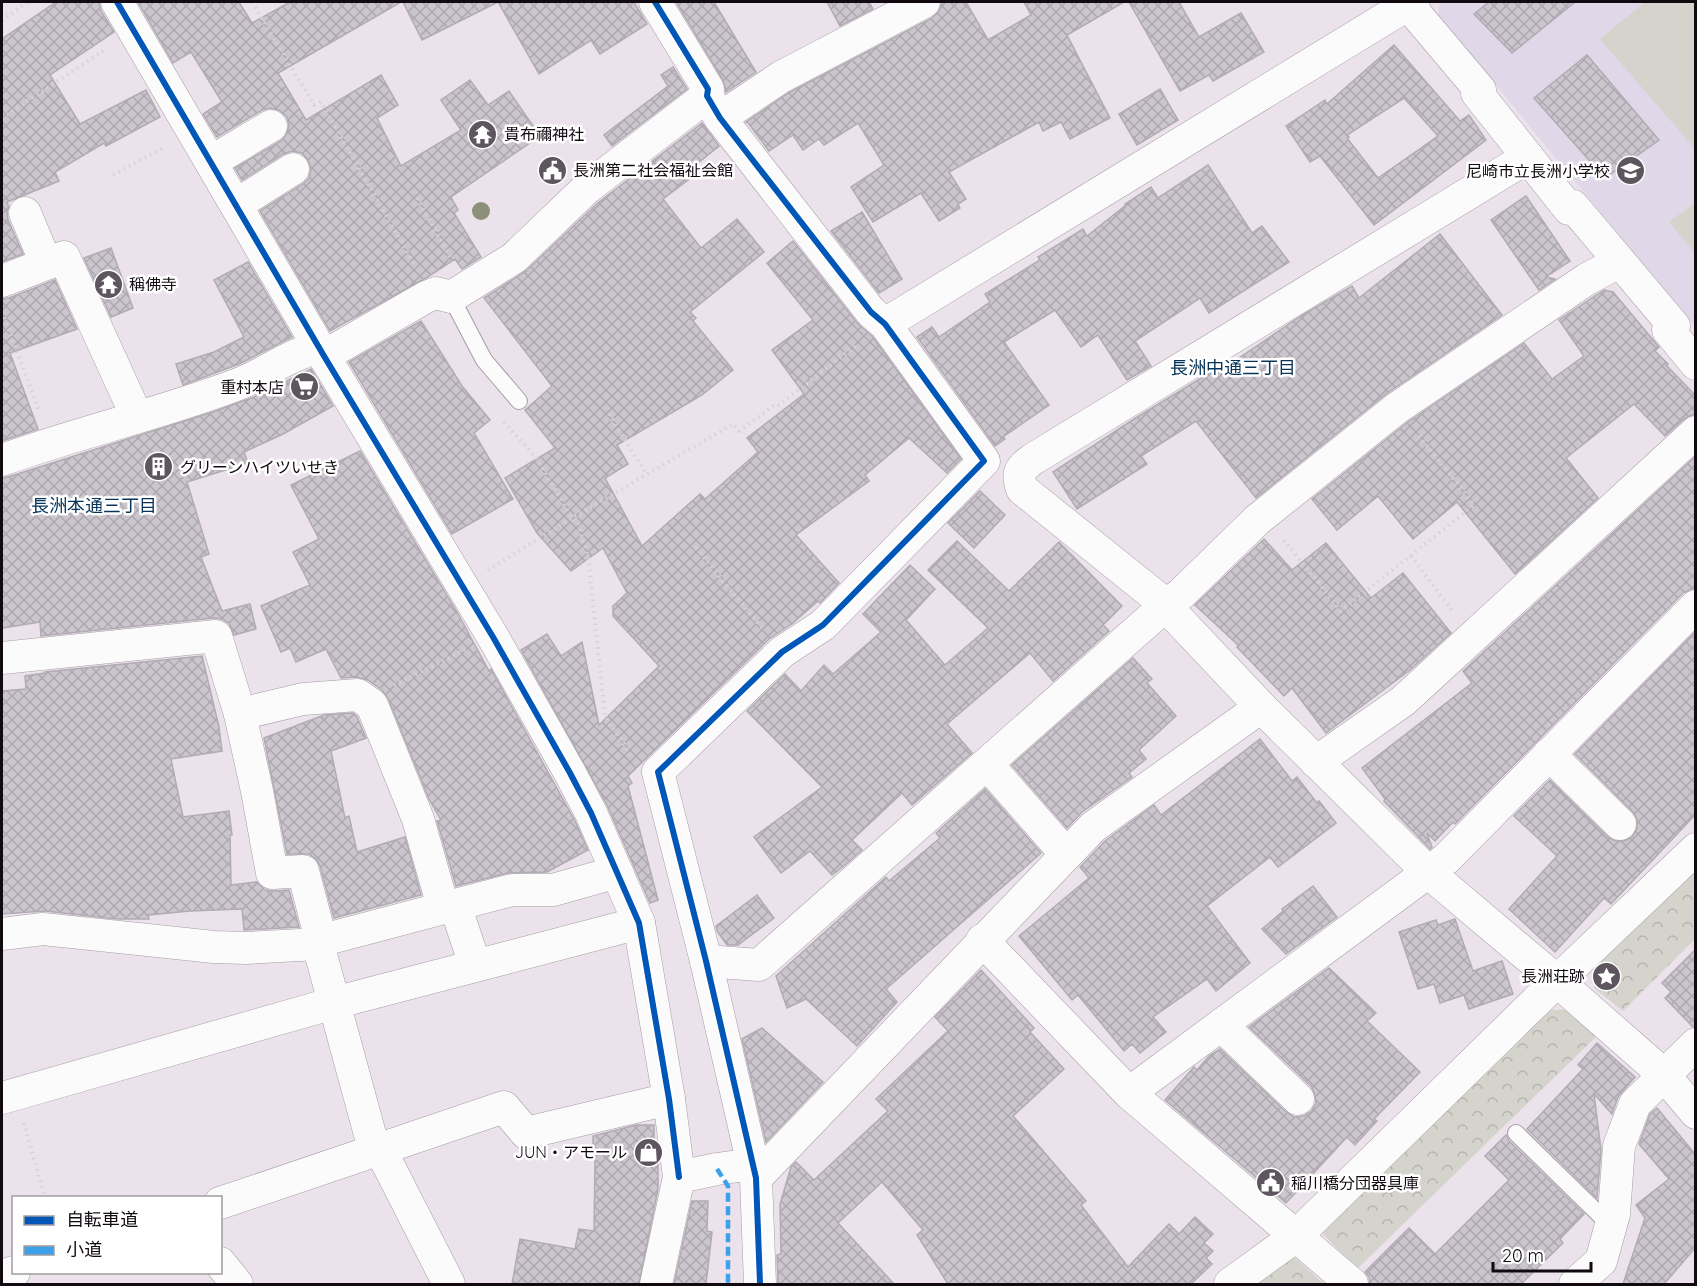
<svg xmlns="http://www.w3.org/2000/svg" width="1697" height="1286" viewBox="0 0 1697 1286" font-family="Quicksand,'Noto Sans JP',sans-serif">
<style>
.education{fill:#e0d7e8}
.park{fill:url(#park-crowns)}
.pitch{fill:#d4d3cc}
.building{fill:url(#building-cross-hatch);stroke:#b1abb3;stroke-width:1.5;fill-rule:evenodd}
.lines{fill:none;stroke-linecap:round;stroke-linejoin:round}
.lane-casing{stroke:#a39da3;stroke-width:18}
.street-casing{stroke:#a39da3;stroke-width:33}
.path{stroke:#d6d3d6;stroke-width:4;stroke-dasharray:1.5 4.5;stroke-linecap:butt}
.lane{stroke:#fcfbfc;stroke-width:16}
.street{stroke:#fcfbfc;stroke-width:32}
.quiet{stroke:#3da1ea;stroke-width:4.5;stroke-dasharray:9 4.5;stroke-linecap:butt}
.cycleway-casing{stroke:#fff;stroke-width:10}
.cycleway{stroke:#0057b8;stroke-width:6}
.tree{fill:#8c9078}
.labels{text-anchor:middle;stroke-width:5;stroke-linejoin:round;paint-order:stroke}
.poi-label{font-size:16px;fill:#110b11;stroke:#fff;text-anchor:start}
.neighbourhood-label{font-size:18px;fill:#073458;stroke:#fff}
</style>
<defs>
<pattern id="park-crowns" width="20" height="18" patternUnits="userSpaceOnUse" patternTransform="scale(1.5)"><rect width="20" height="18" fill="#d4d3cc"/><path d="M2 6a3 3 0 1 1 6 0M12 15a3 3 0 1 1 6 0" fill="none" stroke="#b5b4ae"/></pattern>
<pattern id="building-cross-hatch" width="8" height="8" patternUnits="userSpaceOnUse" patternTransform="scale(1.5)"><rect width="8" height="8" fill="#cbc5ce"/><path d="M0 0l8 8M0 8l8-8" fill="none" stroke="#ada8b0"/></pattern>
</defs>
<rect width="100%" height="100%" fill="#ece2ec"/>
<path class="education" d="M1440 2H1695V327L1438 15Z"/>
<g class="park">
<path d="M1695 871V939L1623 1011 1594 988 1593 968Z"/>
<path d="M1573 1009 1601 1032 1357 1269 1321 1232 1550 1010Z"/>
<path d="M1294 1257 1324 1284H1257Z"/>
</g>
<g class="pitch">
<path d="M1645 2H1695V149L1600 39Z"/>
<path d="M1695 203V253L1669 222Z"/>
</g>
<g class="building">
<path d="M56 2H99L101 11 114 32 50 75 80 124 146 90 160 117 106 146 104 143 55 172 59 181 7 202 9 207 7 211 8 220 23 254 2 262V39Z"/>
<path d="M138 2H239L252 23 290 2H401L278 73 306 120 381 75 398 105 377 118 401 166 461 130 441 100 470 80 488 105 509 91 540 136 451 197 458 210 454 213 481 257 462 269 455 259 426 278 330 331 260 211 303 184 309 178 311 169 308 160 302 153 292 151 283 154 242 180 235 168 281 141 286 135 289 126 287 117 279 110 270 108 262 110 217 137 203 114 222 102 191 52 173 63Z"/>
<path d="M403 2H634L647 24 600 54 591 40 539 74 498 2 422 40Z"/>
<path d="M676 2H714L756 72 726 92 723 80Z"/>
<path d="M827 2H869L873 9 840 26Z"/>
<path d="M942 2H966L988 40 1031 15 1024 2H1124L1067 35 1110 118 1070 139 1061 122 1043 131 1039 122 949 172 966 199 958 204 960 208 939 221 921 193 873 222 851 187 884 165 858 123 824 145 819 139 803 150 793 135 769 151 748 123 746 122 790 92 932 18 939 11Z"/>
<path d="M1129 2H1179L1199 37 1241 13 1264 52 1213 81 1209 75 1180 91Z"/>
<path d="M1489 2H1575L1512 53 1474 14Z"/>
<path d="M1394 45 1460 121 1469 115 1486 140 1374 225 1320 156 1310 162 1286 126 1325 100 1327 104ZM1404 98 1438 136 1378 178 1347 138 1349 137 1347 135Z"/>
<path d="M1587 55 1659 140 1605 178 1534 98Z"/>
<path d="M673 67 687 89 612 146 604 135 668 86 661 75Z"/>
<path d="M1160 89 1178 120 1137 145 1119 114Z"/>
<path d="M702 123 719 146 688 171 692 177 663 199 701 248 737 219 764 252 690 312 696 318 693 321 733 370 702 395 617 445 628 464 605 478 642 546 700 494 705 499 758 452 747 438 804 394 772 350 813 320 767 263 793 241 857 323 872 336 961 459 947 473 909 438 865 475 869 481 796 535 839 583 820 603 818 601 793 623 769 639 628 776 632 783 628 786 658 900 650 903 607 805 521 650 547 634 561 656 582 642 599 725 659 666 613 616V606L627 593 603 548 571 571 537 533 505 478 555 448 525 410 552 386 484 298 526 271 599 202Z"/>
<path d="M1208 165 1252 233 1262 226 1289 262 1209 313 1200 298 1135 341 1151 366 1127 380 1098 335 1081 347 1055 310 1004 342 1049 405 1003 437 1005 439 995 446 917 337 932 327 939 337 990 302 985 294 1040 260 1038 257 1083 229 1087 236 1126 205 1125 204 1151 187 1158 198Z"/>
<path d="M1526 196 1570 261 1546 277 1555 279 1539 290 1491 220Z"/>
<path d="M862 212 902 279 879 293 831 231Z"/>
<path d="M1440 234 1502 315 1386 394 1256 498 1196 421 1141 456 1147 464 1077 509 1053 472 1134 419 1216 369 1218 372 1301 316 1352 286 1359 298Z"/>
<path d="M111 248 133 308 111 317 84 258Z"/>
<path d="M248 262 292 337 239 364 183 385 176 364 214 352 244 337 214 280Z"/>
<path d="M55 280 77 329 10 353 38 429 2 441V299L9 298Z"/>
<path d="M1604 290 1613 292 1659 347 1655 351 1668 364 1666 365 1695 395V414L1692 415 1684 419 1665 436 1634 404 1566 458 1598 498 1515 574 1457 502 1413 539 1378 496 1337 530 1312 499 1408 422 1524 343 1552 379 1584 356 1559 320Z"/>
<path d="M421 321 462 386 490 420 474 433 513 499 452 534 349 362Z"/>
<path d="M311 369 333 406 283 434 244 452 248 463 187 482 209 554 201 557 222 611 250 604 256 629 234 635 229 623 222 619 214 618 41 636 40 622 2 628V478L8 477 213 412 254 397Z"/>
<path d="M360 451 457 612 489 671 491 669 575 821 588 850 547 872 508 873 456 886 437 821 441 820 429 799 388 698 382 690 368 680 357 677 341 678 326 649 296 662 290 648 281 652 261 606 310 585 293 552 319 539 291 485Z"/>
<path d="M1695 457V589H1691L1683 593 1455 824 1453 822 1435 841 1427 833 1432 847 1430 849 1384 801 1385 799 1362 768 1472 683 1463 671Z"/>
<path d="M980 491 1005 515 974 548 948 523Z"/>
<path d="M1264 539 1292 570 1326 543 1371 598 1403 573 1451 633 1410 670 1326 733 1292 688 1284 696 1237 647 1238 645 1195 605Z"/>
<path d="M957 541 1009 591 1059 542 1122 606 1103 625 1109 631 1053 681 1030 653 947 724 972 753 912 805 902 793 852 840 862 850 845 865 832 875 810 851 781 873 754 837 822 787 747 711 785 674 801 691 824 665 833 674 881 632 863 614 910 565 935 589 906 620 945 665 988 628 928 570Z"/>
<path d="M1695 632V815L1611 904 1604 898 1555 952 1509 909 1557 856 1514 816 1550 780 1608 837 1615 841H1624L1632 837 1637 828V819L1633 812 1575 754Z"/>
<path d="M202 656 219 727 222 751 171 759 183 817 229 811 232 835H230L231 885 257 882 265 890 273 891 289 890 299 927 244 930 242 909 190 911 148 915 149 919H117L45 911 2 914V691L26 689 25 676 45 673V672Z"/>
<path d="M1133 658 1152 679 1147 683 1176 716 1139 750 1146 759 1129 773 1132 777 1082 812 1067 828 1012 765Z"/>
<path d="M353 713 357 717 366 738 331 751 345 818 349 816 357 852 405 837 421 895 334 918 320 866 317 860 309 854H287L264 738 324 715Z"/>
<path d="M1260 739 1292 781 1297 777 1317 803 1319 801 1336 823 1278 867 1270 857 1207 906 1250 963 1216 991 1207 979 1153 1017 1166 1032 1140 1053 1132 1044 1124 1051 1078 995 1072 1000 1019 936 1089 878 1080 867 1105 841 1154 805 1161 815Z"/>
<path d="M985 789 1041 853 886 989 897 1002 857 1046 806 999 787 1008 776 976 886 877 889 881 940 838 936 833Z"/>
<path d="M1313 886 1337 917 1286 954 1262 929 1283 911 1282 909Z"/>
<path d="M757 895 774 918 738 945H727L717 931 716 926Z"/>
<path d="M1455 919 1473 971 1502 961 1513 994 1469 1009 1464 995 1440 1003 1434 984 1418 989 1399 932 1436 920 1438 925Z"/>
<path d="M1695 950V1027H1693L1665 998 1671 992 1662 983Z"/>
<path d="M1329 968 1376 1013 1367 1021 1420 1072 1374 1119 1377 1121 1355 1145 1347 1137 1286 1203 1165 1100 1194 1067 1197 1070 1209 1056 1220 1049 1286 1112 1294 1117 1304 1116 1311 1112 1316 1103 1315 1095 1311 1086 1249 1027Z"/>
<path d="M981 970 1034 1028 1030 1032 1064 1069 1013 1116 1086 1201 1081 1205 1128 1267 1169 1224 1179 1234 1195 1217 1213 1234 1204 1243 1213 1251 1206 1258 1212 1264 1191 1284H948L917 1235 923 1230 882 1182 838 1223 894 1284H778L777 1255 781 1254 780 1204 791 1167 796 1162 814 1180 888 1111 876 1099 948 1031 935 1017Z"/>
<path d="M762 1028 823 1082 766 1142 742 1039Z"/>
<path d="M1597 1043 1635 1077 1618 1097 1612 1114 1594 1094 1601 1150 1597 1198 1527 1129 1583 1069 1578 1065Z"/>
<path d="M1657 1108 1695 1154V1248L1664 1284H1623L1645 1218 1636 1205 1669 1179 1639 1144 1650 1114Z"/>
<path d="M636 1125H654V1143H657L658 1156V1189L639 1284H512L520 1239 575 1249 579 1229 594 1231 595 1159H593V1136Z"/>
<path d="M1506 1135 1509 1141 1584 1214 1560 1239 1563 1243 1521 1284H1370L1369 1277 1365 1272 1409 1228 1435 1254 1509 1180 1485 1156Z"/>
<path d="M692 1201H708L707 1231 712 1232 706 1284H674Z"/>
</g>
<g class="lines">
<defs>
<g id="lane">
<path d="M451 297 484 360 519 401"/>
<path d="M1516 1133 1611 1226"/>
</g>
<g id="street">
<path d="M117 2 324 356 493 637 570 773 591 813 639 923 669 1099 679 1177"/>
<path d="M655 2 708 89 707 96 720 118 871 312 885 324 984 461 823 625 782 652 658 772 706 961 756 1178 760 1284"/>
<path d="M1412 2 1416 14 1480 90 1477 93 1569 209 1573 206 1674 326 1668 330 1696 364"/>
<path d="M720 118 781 77 924 2"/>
<path d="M211 162 271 126"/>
<path d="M236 205 293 169"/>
<path d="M25 213 46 263"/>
<path d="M2 281 64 257 137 417"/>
<path d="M885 324 1412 2"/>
<path d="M324 356 426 297 436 293 451 297 514 258 587 188 707 96"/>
<path d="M2 460C79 432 160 414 236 385 265 374 290 354 319 347"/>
<path d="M2 658 216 636 240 714 257 791 272 873 303 871 320 936 318 944"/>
<path d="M1261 707 1159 599 1022 489C1016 472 1020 469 1033 459L1528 157"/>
<path d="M240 714 303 699 358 695 372 705 418 819 443 907"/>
<path d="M1549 754 1620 824"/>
<path d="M1316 762 1403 701 1696 432"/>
<path d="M987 764 1066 854"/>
<path d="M455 905 475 965"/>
<path d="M2 934 43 929 214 947 246 948 318 944 371 1138 380 1149 504 1107 526 1133 669 1099"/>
<path d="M982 940 1129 1093 1352 1284"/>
<path d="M319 941 512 890H553L617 872"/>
<path d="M706 961 759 965 1165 606 1181 594 1257 520 1397 408 1587 279 1619 262"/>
<path d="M1221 1025 1298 1099"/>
<path d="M1129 1093 1446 859 1696 606"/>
<path d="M2 1098 334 1003 639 923"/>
<path d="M756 1178 1093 827 1261 707 1429 873 1557 981 1663 1074 1696 1113"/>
<path d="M220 1203 380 1149 449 1284"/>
<path d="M220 1263 237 1284"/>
<path d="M2 1276 14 1272"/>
<path d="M656 1284 679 1177 717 1169 753 1164"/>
<path d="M1230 1284 1296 1236 1557 981 1696 849"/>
<path d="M1575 1284 1601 1261 1614 1214 1619 1146 1635 1104 1696 1044"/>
</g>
</defs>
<use href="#lane" class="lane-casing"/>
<use href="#street" class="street-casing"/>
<g class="path">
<path d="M252 2 314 105 321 102 415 266"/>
<path d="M2 21 27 2"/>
<path d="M2 118 106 49"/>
<path d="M113 175 165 147"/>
<path d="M417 198 452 260"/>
<path d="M2 312 40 413"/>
<path d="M609 414 647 475"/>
<path d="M504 422 536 458 572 518 578 524 588 556 605 715C611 730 624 740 630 756"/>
<path d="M1284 540 1341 611 1474 505 1417 433"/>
<path d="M696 548 762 628"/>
<path d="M1411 556 1454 613"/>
<path d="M488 570 572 518 733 424 739 431 776 404 779 405 858 344"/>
<path d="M394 685 465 650"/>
<path d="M24 1123 45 1198"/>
</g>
<use href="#lane" class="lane"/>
<use href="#street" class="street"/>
<path class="quiet" d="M717 1169 728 1186V1284"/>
<defs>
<g id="cycleway">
<path d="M117 2 324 356 493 637 570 773 591 813 639 923 669 1099 679 1177"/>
<path d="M655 2 708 89 707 96 720 118 871 312 885 324 984 461 823 625 782 652 658 772 706 961 756 1178 760 1284"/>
</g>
</defs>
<use href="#cycleway" class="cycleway-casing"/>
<use href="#cycleway" class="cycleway"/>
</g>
<circle class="tree" cx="481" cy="211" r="9"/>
<defs>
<symbol id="temple-disc" viewBox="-11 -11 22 22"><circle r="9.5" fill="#5e565e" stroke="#fff"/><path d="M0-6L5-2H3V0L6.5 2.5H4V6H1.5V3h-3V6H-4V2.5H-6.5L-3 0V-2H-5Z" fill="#fff"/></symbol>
<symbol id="civic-disc" viewBox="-11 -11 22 22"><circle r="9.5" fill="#5e565e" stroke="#fff"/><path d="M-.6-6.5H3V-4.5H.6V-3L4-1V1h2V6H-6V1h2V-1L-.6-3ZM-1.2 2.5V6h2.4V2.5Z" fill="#fff"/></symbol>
<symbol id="school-disc" viewBox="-11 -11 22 22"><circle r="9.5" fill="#5e565e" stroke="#fff"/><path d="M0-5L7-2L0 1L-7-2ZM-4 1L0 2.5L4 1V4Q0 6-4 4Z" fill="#fff"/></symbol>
<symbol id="supermarket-disc" viewBox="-11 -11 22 22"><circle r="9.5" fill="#5e565e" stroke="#fff"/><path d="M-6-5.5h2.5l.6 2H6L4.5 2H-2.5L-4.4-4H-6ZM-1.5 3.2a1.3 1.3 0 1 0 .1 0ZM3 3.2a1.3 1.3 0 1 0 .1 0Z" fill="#fff"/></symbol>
<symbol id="building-disc" viewBox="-11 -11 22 22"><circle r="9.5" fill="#5e565e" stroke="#fff"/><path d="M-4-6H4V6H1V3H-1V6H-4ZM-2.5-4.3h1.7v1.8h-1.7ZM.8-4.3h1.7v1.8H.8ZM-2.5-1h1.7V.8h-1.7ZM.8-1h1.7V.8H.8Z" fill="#fff"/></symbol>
<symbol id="sight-disc" viewBox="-11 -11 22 22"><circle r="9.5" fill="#5e565e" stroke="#fff"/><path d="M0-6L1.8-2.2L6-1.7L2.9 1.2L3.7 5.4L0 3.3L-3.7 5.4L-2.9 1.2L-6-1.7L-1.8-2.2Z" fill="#fff"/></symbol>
<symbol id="shop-disc" viewBox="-11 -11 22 22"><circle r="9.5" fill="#5e565e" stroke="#fff"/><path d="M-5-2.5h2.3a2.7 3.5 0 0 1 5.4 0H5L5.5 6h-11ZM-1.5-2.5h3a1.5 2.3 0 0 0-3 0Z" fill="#fff"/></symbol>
</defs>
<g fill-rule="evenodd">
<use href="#temple-disc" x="466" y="118" width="33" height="33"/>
<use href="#civic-disc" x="536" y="154" width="33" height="33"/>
<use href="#school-disc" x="1614" y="154" width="33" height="33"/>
<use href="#temple-disc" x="92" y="268" width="33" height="33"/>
<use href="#supermarket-disc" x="288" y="370" width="33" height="33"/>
<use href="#building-disc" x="142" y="450" width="33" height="33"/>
<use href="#sight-disc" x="1590" y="960" width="33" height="33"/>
<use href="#shop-disc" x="632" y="1136" width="33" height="33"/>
<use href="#civic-disc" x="1254" y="1166" width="33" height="33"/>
</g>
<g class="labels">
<g class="poi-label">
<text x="504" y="140">貴布禰神社</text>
<text x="573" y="176">長洲第二社会福祉会館</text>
<text x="1610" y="177" text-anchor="end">尼崎市立長洲小学校</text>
<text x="129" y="290">稱佛寺</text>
<text x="284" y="393" text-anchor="end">重村本店</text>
<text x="180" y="473">グリーンハイツいせき</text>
<text x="1585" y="982" text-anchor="end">長洲荘跡</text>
<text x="627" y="1158" text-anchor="end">JUN・アモール</text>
<text x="1291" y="1189">稲川橋分団器具庫</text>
</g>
<g class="neighbourhood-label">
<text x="1233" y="374">長洲中通三丁目</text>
<text x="94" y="512">長洲本通三丁目</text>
</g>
</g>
<rect width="1697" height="1286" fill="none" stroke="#110b11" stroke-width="6"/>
<rect x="12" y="1196" width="210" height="78" fill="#ffffff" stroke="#a09da0" stroke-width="1.5"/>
<rect x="24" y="1216" width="30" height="9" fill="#0057b8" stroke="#a09da0" stroke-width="1.5"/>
<text x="66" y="1226" font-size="18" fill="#110b11">自転車道</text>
<rect x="24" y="1246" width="30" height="9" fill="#3da1ea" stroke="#a09da0" stroke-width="1.5"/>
<text x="66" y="1256" font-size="18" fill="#110b11">小道</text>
<path d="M1493 1262v9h98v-9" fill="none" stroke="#110b11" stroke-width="3"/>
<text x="1502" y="1262" font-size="18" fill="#110b11" stroke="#ffffff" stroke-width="4.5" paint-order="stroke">20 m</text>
</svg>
